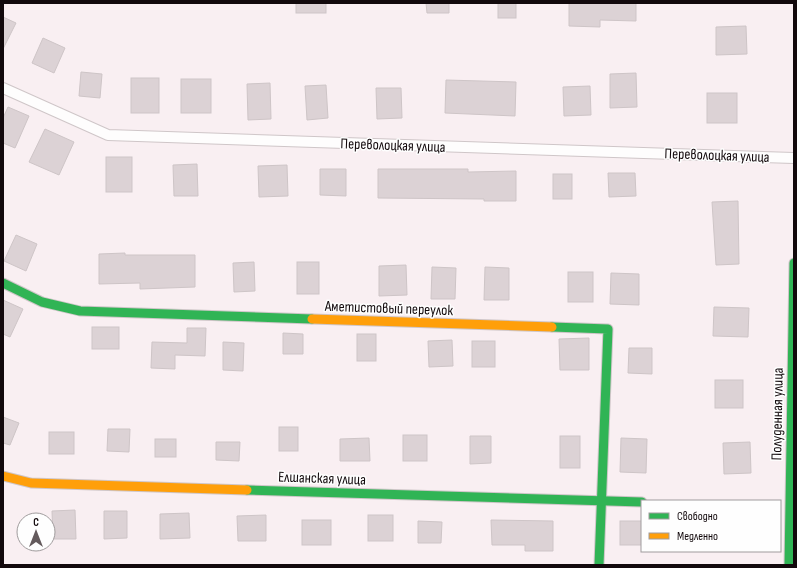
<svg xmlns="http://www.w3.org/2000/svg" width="797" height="568" viewBox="0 0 797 568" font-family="'Sofia Sans Condensed',sans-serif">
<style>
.building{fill:#dcd2d5;stroke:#cec5c7}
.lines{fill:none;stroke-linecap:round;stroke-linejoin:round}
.street-casing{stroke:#cfc6c8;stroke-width:12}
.fast-casing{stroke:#cfc6c8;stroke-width:11}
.slow-casing{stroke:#cfc6c8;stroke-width:11}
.street{stroke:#fefdfd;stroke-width:10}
.fast{stroke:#30b455;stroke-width:9}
.slow{stroke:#ff9f0a;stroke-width:9}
.labels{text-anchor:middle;stroke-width:3;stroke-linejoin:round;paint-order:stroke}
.street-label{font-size:15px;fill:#12090c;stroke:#fefefe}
</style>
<rect width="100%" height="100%" fill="#f9eff2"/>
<g class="building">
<rect x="296" y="3" width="30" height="10"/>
<path d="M426 3H449V13H427Z"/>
<rect x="498" y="3" width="18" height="15"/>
<path d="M569 3H636V21L600 20V27L569 26Z"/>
<path d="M3 17 16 23 3 49Z"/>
<path d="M746 26 747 54 716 55V27Z"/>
<path d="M43 38 65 48 54 73 32 63Z"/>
<path d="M81 72 102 74 100 98 79 96Z"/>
<path d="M636 73 637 107 610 108V74Z"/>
<rect x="131" y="78" width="28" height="35"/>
<rect x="181" y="79" width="30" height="34"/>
<path d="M446 80 516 82 515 116 445 113Z"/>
<path d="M270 83 271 119 248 120 247 84Z"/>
<path d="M326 85 328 118 307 120 305 86Z"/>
<path d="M590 86 591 115 564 116 563 87Z"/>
<path d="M376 88H401L402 118 377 119Z"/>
<rect x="707" y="93" width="30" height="30"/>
<path d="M8 107 29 116 15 148 3 143V118Z"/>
<path d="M45 129 74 142 59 175 29 162Z"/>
<rect x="106" y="157" width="26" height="35"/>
<path d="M197 164 198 196H174L173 165Z"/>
<path d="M287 165 288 196 259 197 258 166Z"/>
<path d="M320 169H346V196L320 195Z"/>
<path d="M378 169H468V172L516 171V201H484V199L378 198Z"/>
<path d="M608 173H635L636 196 609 197Z"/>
<rect x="553" y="174" width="19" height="25"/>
<path d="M738 201 739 264 716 265 712 202Z"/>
<path d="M16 235 37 244 26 271 4 261Z"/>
<path d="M125 253V255H195V287L140 289V283L99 284V254Z"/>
<path d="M254 262 255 291 234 292 233 263Z"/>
<rect x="297" y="262" width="22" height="32"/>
<path d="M406 265 407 295 379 296V266Z"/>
<path d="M432 267 456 268 455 299H431Z"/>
<path d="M485 267 509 268V300H484Z"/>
<rect x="568" y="272" width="25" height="30"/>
<path d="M611 273 639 274V305L610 304Z"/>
<path d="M3 300 23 309 10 337 3 334Z"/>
<path d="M714 307 749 308 748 337 713 336Z"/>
<rect x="92" y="327" width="27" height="22"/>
<path d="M187 328H206L205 356 175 355V369L151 368 152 342 187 343Z"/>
<path d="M283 333 303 334V354H283Z"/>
<rect x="357" y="334" width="19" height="27"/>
<path d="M589 338V370H560L559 339Z"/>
<path d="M452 340 453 366 429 367 428 341Z"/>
<rect x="472" y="341" width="23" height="26"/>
<path d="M223 342 244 343 243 371 223 370Z"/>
<path d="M629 348H652V374L628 373Z"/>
<rect x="715" y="380" width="28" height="28"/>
<path d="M3 417 19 423 10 445 3 443Z"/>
<rect x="279" y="427" width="19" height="24"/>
<path d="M108 429H130L129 452 107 451Z"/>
<rect x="49" y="432" width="25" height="22"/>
<rect x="403" y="435" width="24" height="26"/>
<path d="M470 436H491V463L470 464Z"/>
<rect x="560" y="436" width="20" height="32"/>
<path d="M369 438 370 461H340V439Z"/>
<path d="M621 438 647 439 646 473 620 472Z"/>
<rect x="155" y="439" width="21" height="18"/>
<path d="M216 442H240L239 461 216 460Z"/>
<path d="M750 442 751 473 724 474 723 443Z"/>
<path d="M75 510 76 539H53L52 511Z"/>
<path d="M104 511H127V538L104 539Z"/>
<path d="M189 513 190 538 160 539V514Z"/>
<path d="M266 515V541H238L237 516Z"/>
<rect x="368" y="515" width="25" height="26"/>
<rect x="302" y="520" width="29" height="25"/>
<path d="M491 520 553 521V551H525V545H492Z"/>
<path d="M418 521 442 522 441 543H418Z"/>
<rect x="620" y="521" width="22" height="24"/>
</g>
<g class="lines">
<defs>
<path id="street" d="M3 88 108 135 794 158"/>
<g id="fast">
<path d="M3 283 42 302 80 311 312 319"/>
<path d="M552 327 608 329 599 565"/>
<path d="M247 490 642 502"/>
<path d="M789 565 794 263"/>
</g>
<g id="slow">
<path d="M312 319 552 327"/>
<path d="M3 476 31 483 247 490"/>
</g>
</defs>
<use href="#street" class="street-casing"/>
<use href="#fast" class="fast-casing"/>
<use href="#slow" class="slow-casing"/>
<use href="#street" class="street"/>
<use href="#fast" class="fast"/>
<use href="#slow" class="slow"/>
</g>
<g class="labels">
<g class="street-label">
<text transform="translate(393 145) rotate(2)" y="5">Переволоцкая улица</text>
<text transform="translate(717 155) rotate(2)" y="5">Переволоцкая улица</text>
<text transform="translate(389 308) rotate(2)" y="5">Аметистовый переулок</text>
<text transform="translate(777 414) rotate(-89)" y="5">Полуденная улица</text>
<text transform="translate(322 478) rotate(2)" y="5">Елшанская улица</text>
</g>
</g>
<rect width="797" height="568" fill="none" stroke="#12090c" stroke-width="8"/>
<rect x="641" y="500" width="140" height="52" fill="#fefefe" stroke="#a09c9d"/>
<rect x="649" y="513" width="20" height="6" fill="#30b455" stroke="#a09c9d"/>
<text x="677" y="520" font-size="12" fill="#12090c">Свободно</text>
<rect x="649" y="533" width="20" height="6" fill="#ff9f0a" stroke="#a09c9d"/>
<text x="677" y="540" font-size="12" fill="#12090c">Медленно</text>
<g transform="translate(36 532)"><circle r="19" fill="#fefefe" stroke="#a09c9d"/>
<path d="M0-3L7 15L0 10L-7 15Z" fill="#635a5c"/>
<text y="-6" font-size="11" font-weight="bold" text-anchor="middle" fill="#12090c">С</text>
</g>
</svg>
